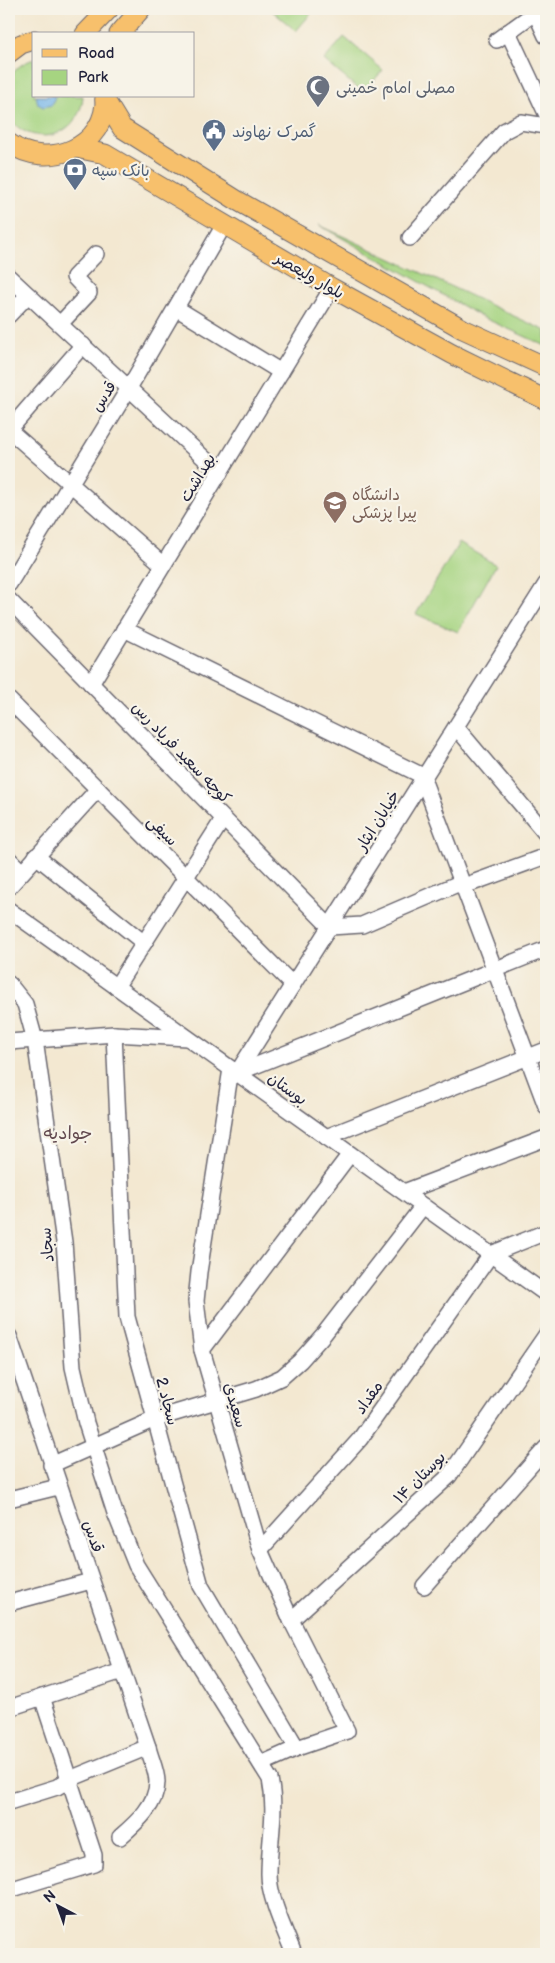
<svg xmlns="http://www.w3.org/2000/svg" width="555" height="1963" viewBox="0 0 555 1963" font-family="'Balsamiq Sans','Playpen Sans Arabic',sans-serif">
<style>
.green{fill:#a6d481;stroke:#647b5e}
.water{fill:#75b5e9;stroke:#4c6c92}
.lines{fill:none;stroke-linecap:round;stroke-linejoin:round}
.minor-casing{stroke:#6b6770;stroke-width:18}
.major-casing{stroke:#6b6770;stroke-width:21}
.minor{stroke:#fff;stroke-width:15}
.major{stroke:#f7c06c;stroke-width:19}
.labels{text-anchor:middle;stroke-width:4.5;stroke-linejoin:round;paint-order:stroke}
.worship-label{font-size:16px;fill:#5b616d;stroke:#f7f3e8;text-anchor:start}
.service-label{font-size:16px;fill:#4e5e75;stroke:#f7f3e8;text-anchor:start}
.street-label{font-size:16px;fill:#22223b;stroke:#f7f3e8}
.education-label{font-size:16px;fill:#785e54;stroke:#f7f3e8;text-anchor:start}
.neighbourhood-label{font-size:18px;fill:#62494f;stroke:#f7f3e8}
</style>
<rect width="100%" height="100%" fill="#f7f3e8"/>
<filter id="ink" filterUnits="userSpaceOnUse"><feTurbulence type="fractalNoise" baseFrequency=".02" numOctaves="2"/><feDisplacementMap in="SourceGraphic" scale="10" xChannelSelector="R" yChannelSelector="G"/><feConvolveMatrix kernelMatrix="1 2 1 2 8 2 1 2 1" color-interpolation-filters="sRGB"/></filter>
<filter id="wash" filterUnits="userSpaceOnUse"><feTurbulence type="fractalNoise" baseFrequency=".0096" numOctaves="4" result="noise"/><feDisplacementMap in="SourceGraphic" scale="20" xChannelSelector="R" yChannelSelector="G"/><feGaussianBlur stdDeviation="1.12" result="paint"/><feColorMatrix in="noise" values="0 0 0 0 0 0 0 0 0 0 0 0 0 0 0 0 0 1.4 0 .05"/><feComposite in="paint" operator="in"/></filter>
<g filter="url(#wash)">
<rect width="100%" height="100%" fill="#f3e8d1"/>
<g class="green">
<path d="M270 9H315L296 31Z"/>
<path d="M344 37 383 70 363 93 324 60Z"/>
<path d="M34 59V96H83C81 128 50 146 22 130 17 127 11 121 9 116 7 109 9 100 9 93 9 74 16 65 34 59Z"/>
<path d="M319 225 546 331V346L482 317Z"/>
<path d="M459 543 496 565 458 632 416 614Z"/>
</g>
<path class="water" d="M36 96H55L52 105 43 107 38 104Z"/>
</g>
<g filter="url(#ink)">
<g class="lines">
<defs>
<g id="minor">
<path d="M535 12 546 36"/>
<path d="M508 32 546 113"/>
<path d="M497 40 540 9"/>
<path d="M410 238 504 131 521 122 546 126"/>
<path d="M9 277 220 473"/>
<path d="M176 308 281 372"/>
<path d="M9 315 28 295"/>
<path d="M60 324 89 293 74 277 96 254"/>
<path d="M83 345 9 430 163 565"/>
<path d="M9 584 129 388 224 225"/>
<path d="M9 600 330 927 362 925 462 882"/>
<path d="M124 629 425 777"/>
<path d="M91 684 332 288"/>
<path d="M9 700 293 985"/>
<path d="M456 727 546 834"/>
<path d="M423 779 546 1106"/>
<path d="M36 856 144 943"/>
<path d="M9 859 22 872"/>
<path d="M464 886 546 856"/>
<path d="M9 887 98 789"/>
<path d="M9 910 546 1294"/>
<path d="M9 984 25 1004 35 1040 64 1242 73 1367 86 1423 115 1513 136 1565 270 1779C277 1813 269 1840 269 1874 269 1898 285 1931 294 1954"/>
<path d="M116 987 223 819"/>
<path d="M114 1034 127 1317 201 1586 297 1748"/>
<path d="M9 1042 114 1034 187 1038"/>
<path d="M231 1069 199 1272 196 1301 202 1350 260 1550 291 1620 347 1731 297 1748 261 1764"/>
<path d="M237 1073 546 584"/>
<path d="M237 1073 546 949"/>
<path d="M326 1137 546 1050"/>
<path d="M404 1192 546 1138"/>
<path d="M9 1336 148 1747C150 1757 157 1771 157 1782 157 1805 136 1823 120 1837"/>
<path d="M202 1350 350 1154"/>
<path d="M51 1465 155 1419 256 1389 282 1377 300 1361 324 1334 423 1206"/>
<path d="M9 1499 58 1487"/>
<path d="M260 1550 360 1439 491 1254 546 1232"/>
<path d="M424 1586 546 1448"/>
<path d="M9 1603 91 1581"/>
<path d="M291 1620 449 1476 546 1335"/>
<path d="M9 1708 122 1671"/>
<path d="M9 1802 57 1787 70 1779 148 1747"/>
<path d="M9 1890 94 1864V1855L42 1697"/>
</g>
<g id="major">
<path d="M85 34 109 9"/>
<path d="M119 34 141 9"/>
<path d="M9 53 21 44 34 40"/>
<path d="M105 100 122 128 238 201 463 329 546 367"/>
<path d="M9 143C46 171 108 148 105 96"/>
<path d="M76 148 105 154 332 288 452 354 546 400"/>
</g>
</defs>
<use href="#minor" class="minor-casing"/>
<use href="#major" class="major-casing"/>
<use href="#minor" class="minor"/>
<use href="#major" class="major"/>
</g>
</g>
<defs>
<symbol id="mosque-pin" viewBox="-11 -11 22 30"><path d="M0 17L-7.5 6A9.5 9.5 0 1 1 7.5 6Z" fill="#6b7280" stroke="#f7f3e8"/><path d="M3.5-4.9A6 6 0 1 0 3.5 4.9A5 5 0 1 1 3.5-4.9Z" fill="#fff"/></symbol>
<symbol id="civic-pin" viewBox="-11 -11 22 30"><path d="M0 17L-7.5 6A9.5 9.5 0 1 1 7.5 6Z" fill="#5c6f8a" stroke="#f7f3e8"/><path d="M-.6-6.5H3V-4.5H.6V-3L4-1V1h2V6H-6V1h2V-1L-.6-3ZM-1.2 2.5V6h2.4V2.5Z" fill="#fff"/></symbol>
<symbol id="bank-pin" viewBox="-11 -11 22 30"><path d="M0 17L-7.5 6A9.5 9.5 0 1 1 7.5 6Z" fill="#5c6f8a" stroke="#f7f3e8"/><path d="M-6-4H6V4H-6ZM0-2.3a2.3 2.3 0 1 0 0 4.6a2.3 2.3 0 1 0 0-4.6Z" fill="#fff"/></symbol>
<symbol id="university-pin" viewBox="-11 -11 22 30"><path d="M0 17L-7.5 6A9.5 9.5 0 1 1 7.5 6Z" fill="#8d6e63" stroke="#f7f3e8"/><path d="M0-5L7-2L0 1L-7-2ZM-4 1L0 2.5L4 1V4Q0 6-4 4Z" fill="#fff"/></symbol>
</defs>
<g fill-rule="evenodd">
<use href="#mosque-pin" x="304" y="73" width="28" height="38"/>
<use href="#civic-pin" x="200" y="117" width="28" height="38"/>
<use href="#bank-pin" x="61" y="156" width="28" height="38"/>
<use href="#university-pin" x="321" y="489" width="28" height="38"/>
</g>
<g class="labels">
<g class="worship-label">
<text x="336" y="93">مصلی امام خمینی</text>
</g>
<g class="service-label">
<text x="232" y="137">گمرک نهاوند</text>
<text x="92" y="176">بانک سپه</text>
</g>
<g class="street-label">
<text transform="translate(310 275) rotate(30)" y="6">بلوار ولیعصر</text>
<text transform="translate(103 396) rotate(-58)" y="6">قدس</text>
<text transform="translate(197 477) rotate(-59)" y="6">بهداشت</text>
<text transform="translate(182 752) rotate(46)" y="6">کوچه سعید فریاد رس</text>
<text transform="translate(377 820) rotate(-58)" y="6">خیابان ایثار</text>
<text transform="translate(163 830) rotate(45)" y="6">سیفی</text>
<text transform="translate(288 1088) rotate(36)" y="6">بوستان</text>
<text transform="translate(46 1245) rotate(-96)" y="6">سجاد</text>
<text transform="translate(368 1397) rotate(-55)" y="6">مقداد</text>
<text transform="translate(168 1401) rotate(75)" y="6">سجاد 2</text>
<text transform="translate(236 1405) rotate(74)" y="6">سعیدی</text>
<text transform="translate(419 1477) rotate(-45)" y="6">بوستان ۱۴</text>
<text transform="translate(94 1536) rotate(71)" y="6">قدس</text>
</g>
<g class="education-label">
<text x="352" y="500">دانشگاه<tspan x="352" dy="18">پیرا پزشکی</tspan></text>
</g>
<g class="neighbourhood-label">
<text x="68" y="1139">جوادیه</text>
</g>
</g>
<rect width="555" height="1963" fill="none" stroke="#f7f3e8" stroke-width="30"/>
<rect x="32" y="32" width="162" height="65" fill="#f7f3e8" stroke="#a29fa3"/>
<rect x="42" y="49" width="25" height="8" fill="#f7c06c" stroke="#a29fa3"/>
<text x="78" y="58" font-size="15" fill="#22223b">Road</text>
<rect x="42" y="70" width="25" height="15" fill="#a6d481" stroke="#a29fa3"/>
<text x="78" y="82" font-size="15" fill="#22223b">Park</text>
<g transform="translate(58 1906) rotate(319)" stroke="#f7f3e8" stroke-width="4" paint-order="stroke">
<path d="M0-4L9 19L0 12L-9 19Z" fill="#22223b"/>
<text y="-8" font-size="14" font-weight="bold" text-anchor="middle" fill="#22223b">N</text>
</g>
</svg>
